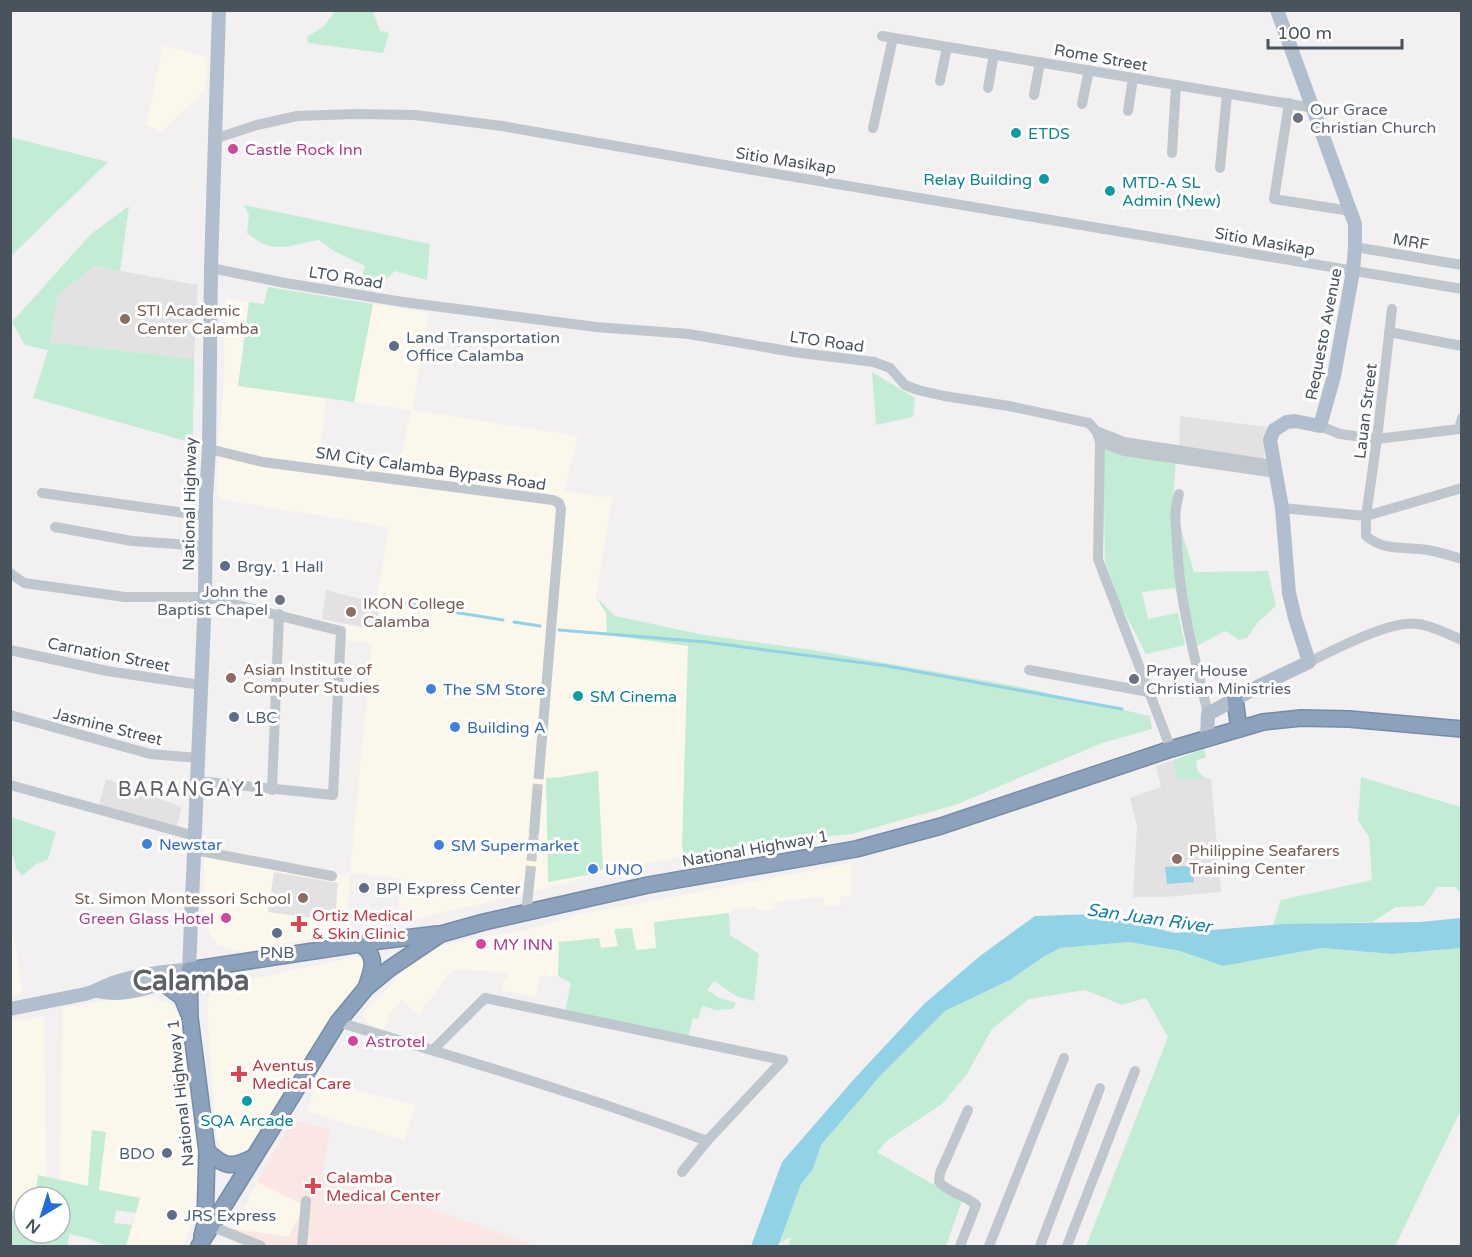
<svg xmlns="http://www.w3.org/2000/svg" width="1472" height="1257" viewBox="0 0 1472 1257" font-family="'Varela Round',sans-serif">
<style>
.commercial{fill:#fbf7eb}
.education{fill:#e3e1e2}
.medical{fill:#fae6e3}
.green{fill:#c2edd4}
.water{fill:#91d2e7}
.lines{fill:none;stroke-linecap:round;stroke-linejoin:round}
.stream{stroke:#91d2e7;stroke-width:3}
.minor-tunnel{stroke:#c8c9cb;stroke-width:10;stroke-dasharray:10 5;stroke-linecap:butt}
.highway-casing{stroke:#768ca8;stroke-width:18}
.minor{stroke:#bfc7ce;stroke-width:10}
.major{stroke:#b1becd;stroke-width:14}
.highway{stroke:#8ba1bc;stroke-width:15}
.worship-dot{fill:#6b7280;stroke:#fff;stroke-width:2}
.culture-dot{fill:#0f9aa8;stroke:#fff;stroke-width:2}
.hotel-dot{fill:#d1479c;stroke:#fff;stroke-width:2}
.education-dot{fill:#8d6e63;stroke:#fff;stroke-width:2}
.service-dot{fill:#5c6f8a;stroke:#fff;stroke-width:2}
.shop-dot{fill:#3f7fe0;stroke:#fff;stroke-width:2}
.health-dot{fill:#e0444e;stroke:#fff;stroke-width:2}
.labels{text-anchor:middle;stroke-width:6;stroke-linejoin:round;paint-order:stroke}
.street-label{font-size:16px;fill:#49535d;stroke:#fff}
.worship-label{font-size:16px;fill:#5b616d;stroke:#fff;text-anchor:start}
.culture-label{font-size:16px;fill:#0d838f;stroke:#fff;text-anchor:start}
.hotel-label{font-size:16px;fill:#b23c85;stroke:#fff;text-anchor:start}
.education-label{font-size:16px;fill:#785e54;stroke:#fff;text-anchor:start}
.service-label{font-size:16px;fill:#4e5e75;stroke:#fff;text-anchor:start}
.shop-label{font-size:16px;fill:#366cbe;stroke:#fff;text-anchor:start}
.health-label{font-size:16px;fill:#be3a42;stroke:#fff;text-anchor:start}
.water-label{font-size:18px;font-style:italic;fill:#1480a4;stroke:#fff}
.quarter-label{font-size:20px;letter-spacing:1.5px;fill:#5d6065;stroke:#fff}
.town-label{font-size:28px;font-weight:bold;fill:#5d6065;stroke:#fff}
</style>
<rect width="100%" height="100%" fill="#f2f0f0"/>
<g class="commercial">
<path d="M163 45 208 58 204 92 161 132 146 125Z"/>
<path d="M225 298 249 302 238 386 326 398 320 454 400 463 411 410 354 402 373 304 429 313 412 410 578 436 564 491 612 498 596 597 606 613 607 635 688 646 682 846 684 856 600 873 528 893 398 923 401 878 350 873 347 923 355 937 304 940 245 952 218 946 211 937 204 921V851L331 875 350 873 372 644 344 639 346 623 376 630 380 604 376 603 389 527 218 499V443L224 383Z"/>
<path d="M851 863V896H841L840 905 824 907 823 897 775 902V909L757 910 756 907 731 909 729 913 654 922 657 948 636 950 632 928 614 930 618 946 601 948 599 938 559 942 558 976H540L535 997 501 990V985L510 972 452 970 419 1014 401 1000 390 1014 383 1030 366 1023 363 1011 388 988 406 963 432 948 470 939 524 931 576 915Z"/>
<path d="M11 932H13L17 954 22 993 11 995Z"/>
<path d="M361 956 364 971 359 986 302 1065 246 1152 239 1158H231L223 1151 216 1137 207 1006 210 992 222 985Z"/>
<path d="M153 998 170 1004 179 1013 201 1156 200 1195 184 1246H126L140 1198 99 1190 92 1130 88 1186 60 1179 62 1008 117 999Z"/>
<path d="M44 1017 46 1177 38 1175 35 1197H24V1213L11 1212V1022Z"/>
<path d="M317 1081 415 1105 405 1140 307 1112Z"/>
<path d="M257 1182 300 1203V1216L288 1237 235 1229Z"/>
</g>
<g class="education">
<path d="M94 266 198 285 194 359 50 342 58 295Z"/>
<path d="M1180 416 1266 427 1264 460 1179 448Z"/>
<path d="M326 590 380 604 376 630 322 619Z"/>
<path d="M1174 760 1176 779H1211L1221 892 1165 897H1133L1137 826 1130 798 1161 787 1156 766Z"/>
<path d="M106 779 182 807 176 828 99 805Z"/>
<path d="M274 872 338 883 335 921 268 912Z"/>
</g>
<path class="medical" d="M293 1120 330 1130 322 1173 374 1189 537 1246H245L232 1241 235 1229 288 1237 300 1216V1203L257 1182Z"/>
<g class="green">
<path d="M336 10 373 11 380 31 389 33 383 53 308 43 307 37 324 26Z"/>
<path d="M10 137 108 162 11 256H10Z"/>
<path d="M244 205 430 244 427 280 395 271 384 281 383 292 362 289 361 282 365 266 334 251 319 240C288 245 275 256 247 233L249 215Z"/>
<path d="M129 206 120 271 94 266 58 295 50 342 194 359 193 443 33 398 48 350 25 345 12 322 91 234Z"/>
<path d="M268 287 373 304 354 402 238 386 249 302 264 304Z"/>
<path d="M872 372 915 398 913 417 876 425Z"/>
<path d="M1103 435 1176 457 1173 502 1194 572 1268 571 1276 606 1257 623 1247 638 1239 640 1225 631 1197 646 1175 588 1142 592 1148 619 1178 613 1185 645 1146 654 1121 606 1105 561Z"/>
<path d="M596 597 615 616 704 635 813 650 1016 686 1150 716 1152 729 1102 743 955 805 852 834 795 839 684 856 682 846 688 646 607 635 606 613Z"/>
<path d="M1204 749 1206 757 1196 761 1198 772 1205 778 1211 779H1176L1174 760Z"/>
<path d="M598 771 603 869 594 874 548 882 546 778 561 777Z"/>
<path d="M1361 777 1461 807V893L1455 887H1437L1424 906 1396 907 1372 922 1273 925 1281 900 1372 880 1369 837 1358 820Z"/>
<path d="M11 817 56 832 48 859 35 865 22 876 16 868 13 855 11 854Z"/>
<path d="M729 913 730 935 759 954 754 1001 736 996 714 981 707 990 720 998 736 1003 733 1009 716 1010 702 1006 698 1019 693 1018 688 1038 565 1012 571 983 558 976 559 942 599 938 601 948 618 946 614 929 632 928 636 950 656 948 654 922Z"/>
<path d="M1129 942 1180 951 1223 966 1322 948 1392 954 1461 948V1110L1395 1246H1086L1168 1037 1146 998 1122 1005 1085 990 1029 999 992 1029 967 1074 942 1104 888 1140 877 1152 962 1201 946 1246H788L791 1237 778 1244 801 1184 813 1169 821 1145 881 1075 945 1011 1010 980 1043 957 1060 948Z"/>
<path d="M92 1130 106 1132 99 1190 140 1198 136 1213 116 1210 114 1223 132 1225 126 1246H107L87 1238 70 1234 67 1246H11V1212L24 1213V1233H60V1197H35L38 1175 88 1186Z"/>
</g>
<g class="water">
<path d="M1192 866 1194 882 1167 884 1165 867Z"/>
<path d="M1098 914 1175 933 1284 924 1420 922 1461 918V948L1392 954 1322 948 1223 966 1180 951 1129 942 1060 948 1043 957 1010 980 945 1011 881 1075 821 1145 813 1169 801 1184 778 1246H751L782 1162 855 1078 924 1004 980 956 1035 916Z"/>
</g>
<g class="lines">
<g class="stream">
<path d="M400 602 432 608"/>
<path d="M453 612 503 620"/>
<path d="M514 622 540 626"/>
<path d="M559 630 706 642 887 666 1122 709"/>
</g>
<g class="minor-tunnel">
<path d="M537 794 539 774"/>
<path d="M530 876 534 833"/>
</g>
<defs>
<g id="highway">
<path d="M1235 699 1239 729"/>
<path d="M360 944C379 956 372 970 366 988"/>
<path d="M165 984 182 997 188 1012"/>
<path d="M207 1151C225 1168 232 1168 254 1157"/>
<path d="M202 1236 205 1224 207 1151 190 1018 189 970 379 941 438 934"/>
<path d="M199 1246 338 1022 366 988 389 969 441 934 484 922 648 885 856 849 941 826 1171 749 1263 722 1301 718 1349 719 1462 729"/>
</g>
</defs>
<use href="#highway" class="highway-casing"/>
<g class="minor">
<path d="M882 36 1314 108"/>
<path d="M940 81 947 47"/>
<path d="M988 88 994 54"/>
<path d="M1034 95 1040 62"/>
<path d="M1289 103 1274 199 1350 211"/>
<path d="M1082 104 1089 70"/>
<path d="M1128 111 1133 78"/>
<path d="M873 128 893 38"/>
<path d="M214 139 257 125 297 116 355 114 415 115 502 126 759 171 1462 289"/>
<path d="M1172 153 1176 85"/>
<path d="M1220 168 1227 94"/>
<path d="M1355 247 1462 265"/>
<path d="M211 268 285 283 403 302 596 327 689 334 793 352 874 362 890 368 905 385 918 390 944 396 1009 406 1089 423 1097 432 1100 442 1098 559 1171 749"/>
<path d="M1392 309 1377 439 1366 516V536C1383 550 1399 547 1420 549 1434 550 1448 555 1462 559"/>
<path d="M1389 332 1462 346"/>
<path d="M1320 426 1340 434 1377 439 1459 429 1462 418"/>
<path d="M1096 431 1124 442 1274 465"/>
<path d="M1100 442 1124 451 1276 473"/>
<path d="M209 449 263 462 553 500 559 503 561 509 539 774"/>
<path d="M42 493 206 516"/>
<path d="M1179 494C1173 516 1176 521 1177 543 1179 602 1195 658 1208 714"/>
<path d="M1282 508 1366 516 1462 488"/>
<path d="M55 527 132 541 206 546"/>
<path d="M10 573 24 583 125 597H205L341 631 333 795 198 781"/>
<path d="M10 650 107 671 201 685"/>
<path d="M1309 662C1334 650 1392 619 1418 624 1433 626 1448 634 1462 640"/>
<path d="M1029 670 1149 692"/>
<path d="M10 715 150 754 199 758"/>
<path d="M10 785 195 836"/>
<path d="M272 790 279 614"/>
<path d="M534 833 537 794"/>
<path d="M195 850 332 876"/>
<path d="M526 913 530 876"/>
<path d="M338 1022C462 1059 587 1096 707 1141"/>
<path d="M433 1050 485 998 783 1060"/>
<path d="M682 1172 707 1141 783 1060"/>
<path d="M206 1224 261 1246"/>
<path d="M302 1246 306 1201"/>
<path d="M960 1246 976 1205C965 1195 949 1193 939 1182L940 1173 968 1110"/>
<path d="M989 1246 1064 1058"/>
<path d="M1040 1246 1100 1088"/>
<path d="M1067 1246 1135 1071"/>
</g>
<g class="major">
<path d="M1207 739 1208 714 1257 687 1309 662 1295 618 1289 593 1282 508 1270 440 1274 430 1287 422 1295 421 1320 426 1334 376 1353 271 1355 247V224L1277 10"/>
<path d="M189 970 205 597 206 496 209 449 211 268 219 10"/>
<path d="M97 991C126 998 164 984 189 970"/>
<path d="M10 1009 85 994C94 992 100 988 108 985 126 977 170 970 189 970"/>
</g>
<use href="#highway" class="highway"/>
</g>
<g class="worship-dot">
<circle cx="1298" cy="118" r="6"/>
<circle cx="280" cy="600" r="6"/>
<circle cx="1134" cy="679" r="6"/>
</g>
<g class="culture-dot">
<circle cx="1016" cy="133" r="6"/>
<circle cx="1044" cy="179" r="6"/>
<circle cx="1110" cy="191" r="6"/>
<circle cx="578" cy="696" r="6"/>
<circle cx="247" cy="1101" r="6"/>
</g>
<g class="hotel-dot">
<circle cx="233" cy="149" r="6"/>
<circle cx="226" cy="918" r="6"/>
<circle cx="481" cy="944" r="6"/>
<circle cx="353" cy="1041" r="6"/>
</g>
<g class="education-dot">
<circle cx="125" cy="319" r="6"/>
<circle cx="351" cy="612" r="6"/>
<circle cx="231" cy="678" r="6"/>
<circle cx="1177" cy="859" r="6"/>
<circle cx="303" cy="898" r="6"/>
</g>
<g class="service-dot">
<circle cx="394" cy="346" r="6"/>
<circle cx="225" cy="566" r="6"/>
<circle cx="234" cy="717" r="6"/>
<circle cx="364" cy="888" r="6"/>
<circle cx="277" cy="933" r="6"/>
<circle cx="167" cy="1153" r="6"/>
<circle cx="172" cy="1215" r="6"/>
</g>
<g class="shop-dot">
<circle cx="431" cy="689" r="6"/>
<circle cx="455" cy="727" r="6"/>
<circle cx="147" cy="844" r="6"/>
<circle cx="439" cy="845" r="6"/>
<circle cx="593" cy="869" r="6"/>
</g>
<g class="health-dot">
<path d="M296 915h6v6h6v6h-6v6h-6v-6h-6v-6h6z"/>
<path d="M236 1065h6v6h6v6h-6v6h-6v-6h-6v-6h6z"/>
<path d="M310 1177h6v6h6v6h-6v6h-6v-6h-6v-6h6z"/>
</g>
<g class="labels">
<g class="street-label">
<text transform="translate(1101 57) rotate(10)" y="6">Rome Street</text>
<text transform="translate(786 160) rotate(9)" y="6">Sitio Masikap</text>
<text transform="translate(1265 241) rotate(10)" y="6">Sitio Masikap</text>
<text transform="translate(1411 241) rotate(10)" y="6">MRF</text>
<text transform="translate(346 277) rotate(9)" y="6">LTO Road</text>
<text transform="translate(1323 334) rotate(-79)" y="6">Requesto Avenue</text>
<text transform="translate(827 341) rotate(8)" y="6">LTO Road</text>
<text transform="translate(1365 411) rotate(-83)" y="6">Lauan Street</text>
<text transform="translate(431 468) rotate(8)" y="6">SM City Calamba Bypass Road</text>
<text transform="translate(189 504) rotate(-89)" y="6">National Highway</text>
<text transform="translate(109 654) rotate(11)" y="6">Carnation Street</text>
<text transform="translate(108 726) rotate(14)" y="6">Jasmine Street</text>
<text transform="translate(755 848) rotate(-10)" y="6">National Highway 1</text>
<text transform="translate(180 1093) rotate(-96)" y="6">National Highway 1</text>
</g>
<g class="worship-label">
<text x="1310" y="115">Our Grace<tspan x="1310" dy="18">Christian Church</tspan></text>
<text x="268" y="597" text-anchor="end">John the<tspan x="268" dy="18">Baptist Chapel</tspan></text>
<text x="1146" y="676">Prayer House<tspan x="1146" dy="18">Christian Ministries</tspan></text>
</g>
<g class="culture-label">
<text x="1028" y="139">ETDS</text>
<text x="1032" y="185" text-anchor="end">Relay Building</text>
<text x="1122" y="188">MTD-A SL<tspan x="1122" dy="18">Admin (New)</tspan></text>
<text x="590" y="702">SM Cinema</text>
<text x="247" y="1126" text-anchor="middle">SQA Arcade</text>
</g>
<g class="hotel-label">
<text x="245" y="155">Castle Rock Inn</text>
<text x="214" y="924" text-anchor="end">Green Glass Hotel</text>
<text x="493" y="950">MY INN</text>
<text x="365" y="1047">Astrotel</text>
</g>
<g class="education-label">
<text x="137" y="316">STI Academic<tspan x="137" dy="18">Center Calamba</tspan></text>
<text x="363" y="609">IKON College<tspan x="363" dy="18">Calamba</tspan></text>
<text x="243" y="675">Asian Institute of<tspan x="243" dy="18">Computer Studies</tspan></text>
<text x="1189" y="856">Philippine Seafarers<tspan x="1189" dy="18">Training Center</tspan></text>
<text x="291" y="904" text-anchor="end">St. Simon Montessori School</text>
</g>
<g class="service-label">
<text x="406" y="343">Land Transportation<tspan x="406" dy="18">Office Calamba</tspan></text>
<text x="237" y="572">Brgy. 1 Hall</text>
<text x="246" y="723">LBC</text>
<text x="376" y="894">BPI Express Center</text>
<text x="277" y="958" text-anchor="middle">PNB</text>
<text x="155" y="1159" text-anchor="end">BDO</text>
<text x="184" y="1221">JRS Express</text>
</g>
<g class="shop-label">
<text x="443" y="695">The SM Store</text>
<text x="467" y="733">Building A</text>
<text x="159" y="850">Newstar</text>
<text x="451" y="851">SM Supermarket</text>
<text x="605" y="875">UNO</text>
</g>
<g class="health-label">
<text x="312" y="921">Ortiz Medical<tspan x="312" dy="18">&amp; Skin Clinic</tspan></text>
<text x="252" y="1071">Aventus<tspan x="252" dy="18">Medical Care</tspan></text>
<text x="326" y="1183">Calamba<tspan x="326" dy="18">Medical Center</tspan></text>
</g>
<g class="water-label">
<text transform="translate(1149 918) rotate(8)" y="6">San Juan River</text>
</g>
<g class="quarter-label">
<text x="192" y="796">BARANGAY 1</text>
</g>
<g class="town-label">
<text x="191" y="990">Calamba</text>
</g>
</g>
<rect width="1472" height="1257" fill="none" stroke="#49535d" stroke-width="24"/>
<g transform="translate(42 1215) rotate(218)"><circle r="28" fill="#ffffff" stroke="#b6babe" stroke-width="1.5"/>
<path d="M0-4.5L10 22L0 15L-10 22Z" fill="#236bd9"/>
<text y="-9" font-size="16" font-weight="bold" text-anchor="middle" fill="#49535d">N</text>
</g>
<path d="M1268 39v9h134v-9" fill="none" stroke="#49535d" stroke-width="3"/>
<text x="1277" y="39" font-size="18" fill="#49535d" stroke="#ffffff" stroke-width="4.5" paint-order="stroke">100 m</text>
</svg>
